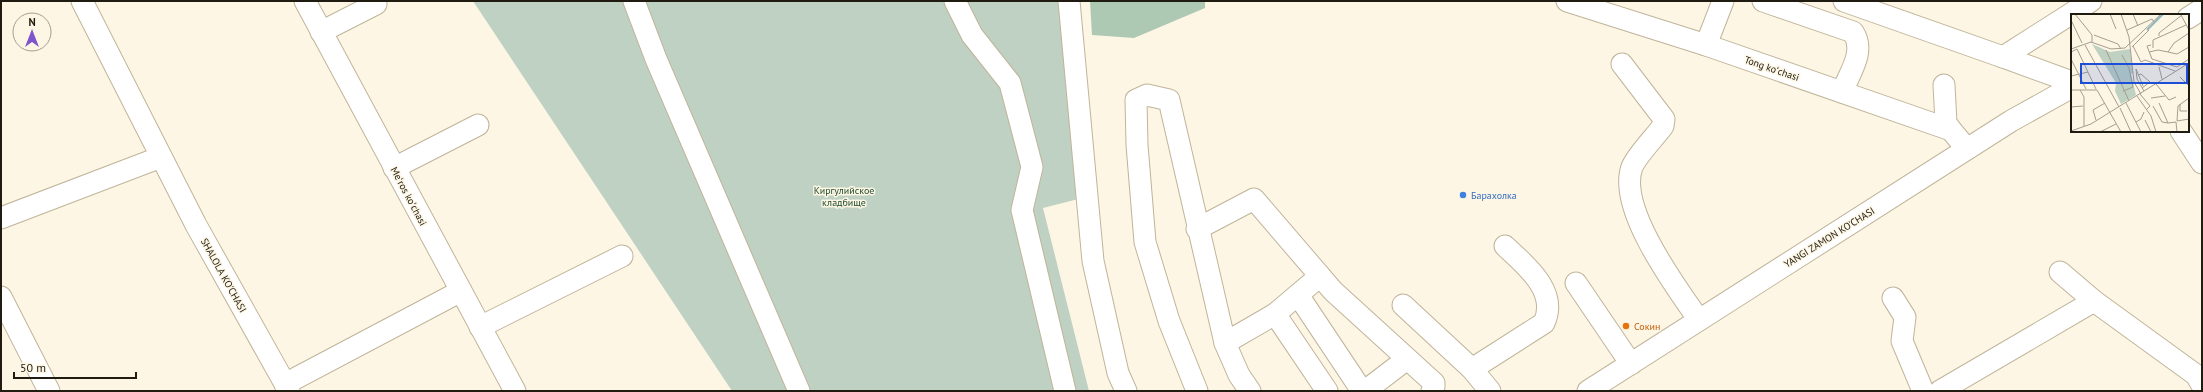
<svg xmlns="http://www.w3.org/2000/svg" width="2203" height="392" viewBox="0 0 2203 392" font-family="'PT Sans',sans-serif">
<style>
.green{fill:#bed1c3}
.forest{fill:#adc9b4}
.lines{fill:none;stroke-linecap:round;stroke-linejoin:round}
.minor-casing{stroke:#c0b499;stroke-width:23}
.minor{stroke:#fff;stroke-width:21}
.shop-dot{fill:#3f7fe0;stroke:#fdf6e5;stroke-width:1.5}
.food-dot{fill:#e8710a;stroke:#fdf6e5;stroke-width:1.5}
.labels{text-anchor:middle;stroke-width:3;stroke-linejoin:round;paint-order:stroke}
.street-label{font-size:10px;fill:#1f1b10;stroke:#fdf6e5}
.park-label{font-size:10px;fill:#1e4c2e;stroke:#fdf6e5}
.shop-label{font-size:10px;fill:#366cbe;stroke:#fdf6e5;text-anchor:start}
.food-label{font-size:10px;fill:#c56008;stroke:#fdf6e5;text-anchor:start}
.inset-river{fill:none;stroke:#8fb6b8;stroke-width:2}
.inset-road{fill:none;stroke:#a49e90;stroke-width:1}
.view{fill:#1d4ed8;fill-opacity:0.15;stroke:#1d4ed8;stroke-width:2}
.inset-edge{fill:none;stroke:#1f1b10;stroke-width:2}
</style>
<rect width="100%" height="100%" fill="#fdf6e5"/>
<path class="green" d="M473 1H1066L1090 196 1043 208 1089 391H732Z"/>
<path class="forest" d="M1090 1H1205V8L1134 38 1092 35Z"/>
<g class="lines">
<defs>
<g id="minor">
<path d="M82 1 196 225 289 391"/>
<path d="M305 1 515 391"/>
<path d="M634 1 656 59 799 391"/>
<path d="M955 1 972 35 1010 83 1032 167 1022 210 1065 391"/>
<path d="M1069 1 1093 261 1118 373 1126 391"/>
<path d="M1567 1 1706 45 1951 130 1967 149"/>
<path d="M1763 1 1853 32C1866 51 1850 72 1842 92"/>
<path d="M1844 1 2003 57 2091 1"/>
<path d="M2188 18 2202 9"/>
<path d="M321 32 376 4"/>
<path d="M1706 45 1723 1"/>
<path d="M2003 57 2072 82"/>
<path d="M1622 64 1664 119 1663 126C1655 137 1637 155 1632 167 1617 208 1676 287 1699 320"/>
<path d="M1944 85 1946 123 1951 130"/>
<path d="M2181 131 2202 163"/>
<path d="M394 168 478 125"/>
<path d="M1 218 161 157"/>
<path d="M1197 229 1254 199 1333 291 1434 383V387L1432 391"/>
<path d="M2060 272 2094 301 2196 375 2202 385"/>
<path d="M1576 283 1631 364"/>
<path d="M1298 295 1362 391"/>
<path d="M1 297 49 391"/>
<path d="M1893 298 1905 317 1902 341 1923 391"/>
<path d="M1403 305 1472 369 1490 391"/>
<path d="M1275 314 1327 391"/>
<path d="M480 327 622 256"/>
<path d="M1225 343 1275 314 1320 276"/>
<path d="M1472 369 1544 323C1559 291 1525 265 1505 246"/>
<path d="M285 384 461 291"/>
<path d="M1197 391 1169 321 1145 242 1137 145 1136 100 1147 95 1169 100 1225 343 1239 375 1250 391"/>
<path d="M1365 391 1407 359"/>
<path d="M1588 391 2011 121 2072 87"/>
<path d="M1940 391 2094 301"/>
</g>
</defs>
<use href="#minor" class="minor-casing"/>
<use href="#minor" class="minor"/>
</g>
<circle class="shop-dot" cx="1463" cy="195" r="4"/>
<circle class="food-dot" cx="1626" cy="326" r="4"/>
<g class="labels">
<g class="street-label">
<text transform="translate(1772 68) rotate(19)" y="4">Tong koʻchasi</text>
<text transform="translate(409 196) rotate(62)" y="4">Meʻros koʻchasi</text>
<text transform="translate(1829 237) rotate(-32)" y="4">YANGI ZAMON KO'CHASI</text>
<text transform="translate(224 275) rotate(61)" y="4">SHALOLA KO'CHASI</text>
</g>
<g class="park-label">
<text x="844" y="194">Киргулийское<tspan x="844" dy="12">кладбище</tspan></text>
</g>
<g class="shop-label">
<text x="1471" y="199">Барахолка</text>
</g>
<g class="food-label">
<text x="1634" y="330">Сокин</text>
</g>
</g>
<g transform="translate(2071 14)">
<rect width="118" height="118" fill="#fdf6e5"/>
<path d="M21 30 39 38 59 35 62 59 60 60 65 81 50 90 44 77 45 69Z" fill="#bed1c3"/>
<path class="inset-river" d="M76 16 92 0"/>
<path class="inset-road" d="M4 0 21 21V28M39 0 45 15M50 0 58 23 63 68 70 80M62 0 67 12M110 1 118 16M0 6 11 29M56 16 81 5 83 8M118 19 103 29 97 38 106 40 118 33M23 21 47 30 50 35M88 22V19L111 1M14 31 48 93M80 31 76 32 81 45 106 53 118 45M62 32 70 48 74 46 104 57M61 33 78 16M82 34V26L115 11M0 35 20 28 40 35 54 34 90 0M35 36 58 87M0 38 6 35 25 75M78 38 87 36 97 38M51 41 58 54 62 73 52 77M0 45 15 75M88 53 91 65M67 61 70 60 79 68 71 74M0 62 17 58M109 63 118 72M85 70 98 86 105 83M72 72 65 55 66 65 73 77M0 76H26L50 118M9 76 13 83V112M69 80 79 92 75 96M66 82 80 102 85 118M80 84 94 82M118 84 107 92 106 107 118 105M55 89 70 118M88 89 97 109 105 108 106 118M109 90V97H116M82 92 91 108 97 109M0 93 12 92M49 94 60 118M25 106 22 96 34 89M74 106 80 118M65 108 70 105 73 98M0 117 20 110 118 49M29 118 45 110"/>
<path class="view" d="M10 50H116V69H10Z"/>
<rect width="118" height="118" class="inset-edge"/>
</g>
<rect width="2203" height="392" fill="none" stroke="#1f1b10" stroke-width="4"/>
<g transform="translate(32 32)"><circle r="19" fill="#fdf6e5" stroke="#a49e90"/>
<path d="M0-3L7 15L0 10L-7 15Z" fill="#7e55cf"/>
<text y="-6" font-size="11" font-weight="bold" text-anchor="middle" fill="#1f1b10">N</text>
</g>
<path d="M14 372v6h122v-6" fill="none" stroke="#1f1b10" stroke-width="2"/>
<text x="20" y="372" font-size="12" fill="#1f1b10" stroke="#fdf6e5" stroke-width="3" paint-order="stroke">50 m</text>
</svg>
